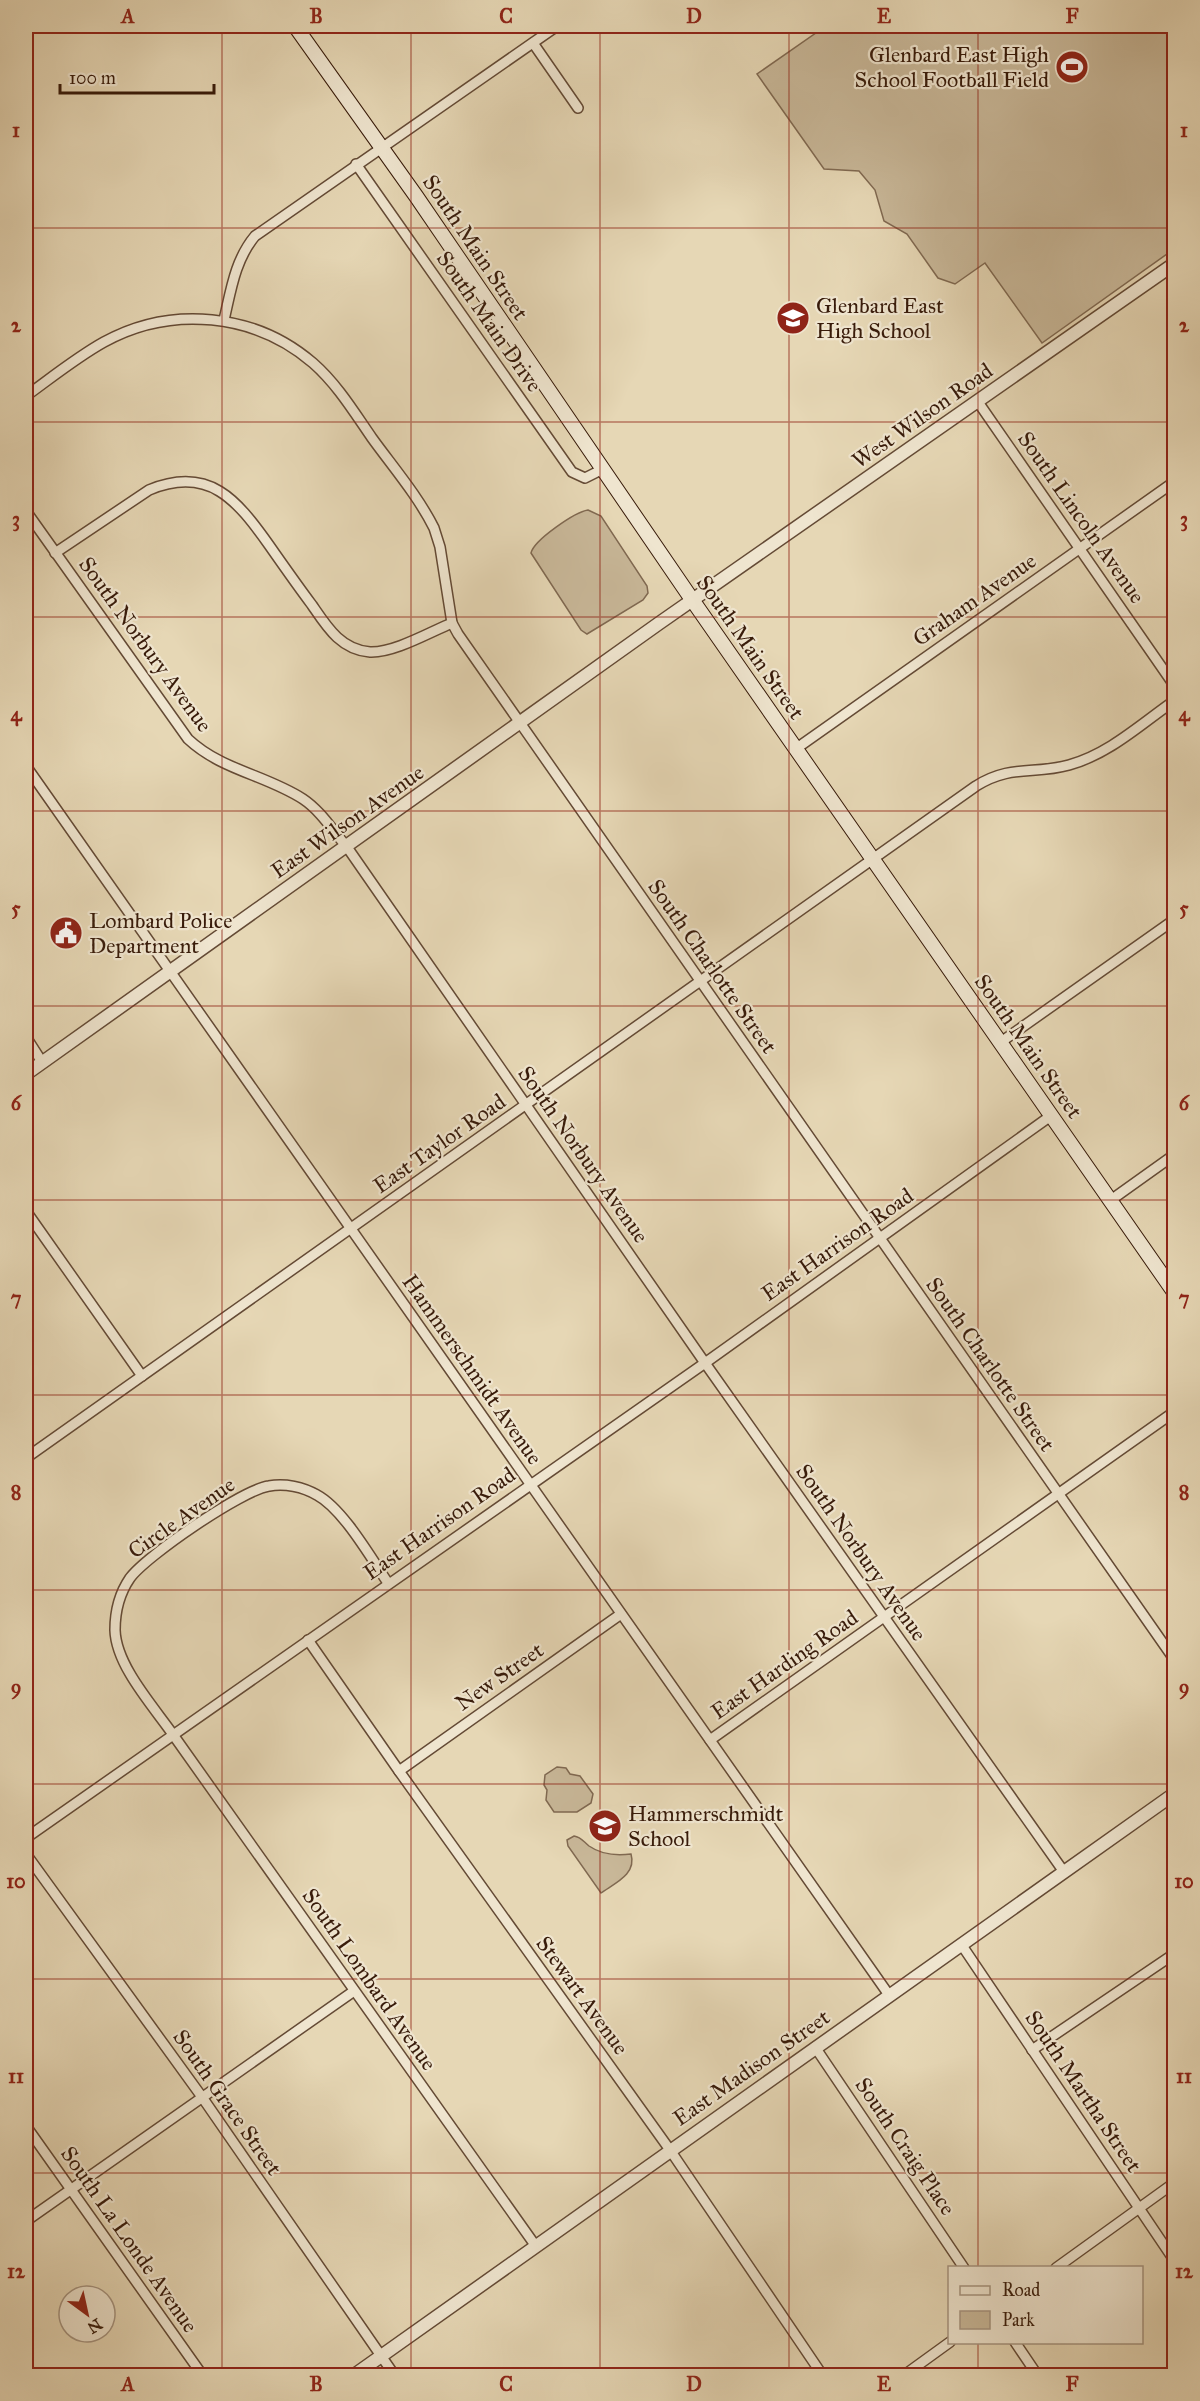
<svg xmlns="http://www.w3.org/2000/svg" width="1200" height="2401" viewBox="0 0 1200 2401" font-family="'IM FELL Great Primer',serif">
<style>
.green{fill:#c8b798;stroke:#806951;stroke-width:1.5}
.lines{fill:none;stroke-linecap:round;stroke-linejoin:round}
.minor-casing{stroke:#644a35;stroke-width:12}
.tertiary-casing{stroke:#644a35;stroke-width:15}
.secondary-casing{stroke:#381b0a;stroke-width:16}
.minor{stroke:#efe5cf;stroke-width:9}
.tertiary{stroke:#efe5cf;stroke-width:12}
.secondary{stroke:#efe5cf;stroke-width:14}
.grid{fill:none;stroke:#8f2418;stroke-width:1.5;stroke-opacity:0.55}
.labels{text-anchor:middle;stroke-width:4.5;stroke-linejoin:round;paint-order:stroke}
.poi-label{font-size:22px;fill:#381b0a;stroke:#efe5cf;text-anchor:start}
.street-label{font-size:22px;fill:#381b0a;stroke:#efe5cf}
.neatline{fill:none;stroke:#8f2418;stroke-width:2}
.grid-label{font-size:20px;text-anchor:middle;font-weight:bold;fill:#8f2418}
</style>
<rect width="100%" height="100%" fill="#e6d7b5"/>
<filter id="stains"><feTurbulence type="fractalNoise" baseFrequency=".00333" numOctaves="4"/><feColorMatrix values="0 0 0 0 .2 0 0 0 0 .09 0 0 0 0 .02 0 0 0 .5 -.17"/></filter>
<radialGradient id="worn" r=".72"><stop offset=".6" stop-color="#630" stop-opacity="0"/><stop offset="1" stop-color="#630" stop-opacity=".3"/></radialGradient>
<g class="green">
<path d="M826 26H1174V249L1042 343 985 263 955 284 938 278 907 234 884 221 875 190 859 171 824 169 757 74Z"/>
<path d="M588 510 601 516 647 586 648 593 643 600 587 634 581 630 531 553C534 540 575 512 588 510Z"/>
<path d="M557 1767 566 1768 570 1774 580 1776 593 1794 591 1803 577 1812H554L546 1800 547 1790 544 1785 545 1775Z"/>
<path d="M574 1836C581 1837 583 1841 589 1846 602 1855 616 1856 631 1854 637 1874 615 1883 601 1893L568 1846 567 1840Z"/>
</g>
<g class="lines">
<defs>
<g id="minor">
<path d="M533 43 578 108"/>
<path d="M356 164 572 472 585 478 603 469"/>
<path d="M224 320C231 290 235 260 255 236L557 26"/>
<path d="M26 396C51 378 77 357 104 342 171 305 255 313 313 363 337 384 354 412 372 438 393 467 418 496 434 528L440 547 452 623 458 634 1174 1659"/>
<path d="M978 402 1174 685"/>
<path d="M26 511 188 739C221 770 266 775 303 799 321 811 333 831 347 847L705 1363 1064 1872"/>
<path d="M55 553 149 490C209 465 237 500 269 545 283 565 297 585 312 605 327 627 341 650 370 652 394 653 430 632 452 623"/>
<path d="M797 748 1174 482"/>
<path d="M26 766 889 1995"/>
<path d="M26 1037 42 1062"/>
<path d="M1001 1042 1174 920"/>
<path d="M1111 1200 1174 1155"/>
<path d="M26 1211 142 1376"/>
<path d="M26 1458 976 786C1011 764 1034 775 1069 765 1109 754 1141 724 1174 701"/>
<path d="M388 1583C371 1558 343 1509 317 1495 303 1487 285 1483 269 1486 242 1490 146 1556 130 1578 119 1594 115 1611 115 1630 116 1666 154 1707 174 1736L535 2245"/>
<path d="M308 1640 399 1771 670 2150 823 2376"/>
<path d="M710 1740 1174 1412"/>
<path d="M399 1771 621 1614"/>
<path d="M26 1838 705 1363 1052 1115"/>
<path d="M26 1854 202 2097 395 2376"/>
<path d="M961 1944 1174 2260"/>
<path d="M815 2047 964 2268"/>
<path d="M1032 2050 1174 1954"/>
<path d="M26 2126 203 2376"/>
<path d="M26 2221 354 1991"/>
<path d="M1056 2268 1174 2183"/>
<path d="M1015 2342 1038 2376"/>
<path d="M903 2376 950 2342"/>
</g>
<g id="tertiary">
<path d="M26 1074 658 624 1174 264"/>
<path d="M353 2376 1174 1794"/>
</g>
<path id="secondary" d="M295 26 416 196 693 601 1174 1292"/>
</defs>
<use href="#minor" class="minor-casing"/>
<use href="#tertiary" class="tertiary-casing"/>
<use href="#secondary" class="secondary-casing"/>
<use href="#minor" class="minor"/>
<use href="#tertiary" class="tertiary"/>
<use href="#secondary" class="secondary"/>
</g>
<path class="grid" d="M222 26V2376M411 26V2376M600 26V2376M789 26V2376M978 26V2268M26 228H1174M26 422H1174M26 617H1174M26 811H1174M26 1006H1174M26 1200H1174M26 1395H1174M26 1590H1174M26 1784H1174M26 1979H1174M26 2173H1174M978 2342V2376"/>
<defs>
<symbol id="stadium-disc" viewBox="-11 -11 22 22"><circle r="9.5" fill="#8f2418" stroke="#efe5cf"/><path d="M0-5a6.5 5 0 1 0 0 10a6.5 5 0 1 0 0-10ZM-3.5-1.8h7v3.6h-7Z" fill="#fff"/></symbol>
<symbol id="school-disc" viewBox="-11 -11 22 22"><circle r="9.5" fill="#8f2418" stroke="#efe5cf"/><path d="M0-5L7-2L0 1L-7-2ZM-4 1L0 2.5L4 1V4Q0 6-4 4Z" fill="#fff"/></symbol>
<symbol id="civic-disc" viewBox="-11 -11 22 22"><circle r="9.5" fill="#8f2418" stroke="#efe5cf"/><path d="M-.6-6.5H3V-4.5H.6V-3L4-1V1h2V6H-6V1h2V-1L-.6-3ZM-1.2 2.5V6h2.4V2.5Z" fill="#fff"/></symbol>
</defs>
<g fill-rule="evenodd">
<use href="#stadium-disc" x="1053" y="48" width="38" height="38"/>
<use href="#school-disc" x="774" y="299" width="38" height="38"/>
<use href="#civic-disc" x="47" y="914" width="38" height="38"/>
<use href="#school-disc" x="586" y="1807" width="38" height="38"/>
</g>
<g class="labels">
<g class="poi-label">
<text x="1049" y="62" text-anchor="end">Glenbard East High<tspan x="1049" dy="25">School Football Field</tspan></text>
<text x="816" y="313">Glenbard East<tspan x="816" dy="25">High School</tspan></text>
<text x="89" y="928">Lombard Police<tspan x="89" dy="25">Department</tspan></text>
<text x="628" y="1821">Hammerschmidt<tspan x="628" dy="25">School</tspan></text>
</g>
<g class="street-label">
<text transform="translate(476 247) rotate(56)" y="8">South Main Street</text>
<text transform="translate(490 321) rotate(55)" y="8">South Main Drive</text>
<text transform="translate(922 415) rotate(-35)" y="8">West Wilson Road</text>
<text transform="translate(1082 517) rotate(55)" y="8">South Lincoln Avenue</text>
<text transform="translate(974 599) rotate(-35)" y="8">Graham Avenue</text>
<text transform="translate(146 644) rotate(54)" y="8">South Norbury Avenue</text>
<text transform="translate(751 647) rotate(55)" y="8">South Main Street</text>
<text transform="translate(347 821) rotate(-35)" y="8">East Wilson Avenue</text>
<text transform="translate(713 966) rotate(55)" y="8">South Charlotte Street</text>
<text transform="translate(1029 1046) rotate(55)" y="8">South Main Street</text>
<text transform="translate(439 1143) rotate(-35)" y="8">East Taylor Road</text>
<text transform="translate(584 1154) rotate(55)" y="8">South Norbury Avenue</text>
<text transform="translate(837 1244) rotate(-35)" y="8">East Harrison Road</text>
<text transform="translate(991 1364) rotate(55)" y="8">South Charlotte Street</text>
<text transform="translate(473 1369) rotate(55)" y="8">Hammerschmidt Avenue</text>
<text transform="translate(181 1517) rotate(-35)" y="8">Circle Avenue</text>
<text transform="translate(439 1523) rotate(-35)" y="8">East Harrison Road</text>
<text transform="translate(862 1552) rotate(55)" y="8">South Norbury Avenue</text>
<text transform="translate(784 1664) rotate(-35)" y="8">East Harding Road</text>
<text transform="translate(499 1676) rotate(-35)" y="8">New Street</text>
<text transform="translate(370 1979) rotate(55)" y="8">South Lombard Avenue</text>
<text transform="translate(583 1995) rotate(54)" y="8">Stewart Avenue</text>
<text transform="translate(751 2067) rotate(-35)" y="8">East Madison Street</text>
<text transform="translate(1084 2091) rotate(56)" y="8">South Martha Street</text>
<text transform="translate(228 2102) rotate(55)" y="8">South Grace Street</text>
<text transform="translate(906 2146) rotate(56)" y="8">South Craig Place</text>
<text transform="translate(130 2239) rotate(55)" y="8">South La Londe Avenue</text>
</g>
</g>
<rect width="1200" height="2401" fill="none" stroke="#e6d7b5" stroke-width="66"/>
<rect x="948" y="2266" width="195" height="78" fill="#efe5cf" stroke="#a69480" stroke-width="1.5"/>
<rect x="960" y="2286" width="30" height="9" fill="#efe5cf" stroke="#a69480" stroke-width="1.5"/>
<text x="1002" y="2296" font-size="18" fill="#381b0a">Road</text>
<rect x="960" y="2311" width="30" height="18" fill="#c8b798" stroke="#a69480" stroke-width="1.5"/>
<text x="1002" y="2326" font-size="18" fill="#381b0a">Park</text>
<g transform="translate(87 2314) rotate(147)"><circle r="28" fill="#efe5cf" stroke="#a69480" stroke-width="1.5"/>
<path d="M0-4.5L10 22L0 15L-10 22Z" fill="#8f2418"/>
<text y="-9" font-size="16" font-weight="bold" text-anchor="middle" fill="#381b0a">N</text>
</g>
<path d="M60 84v9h154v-9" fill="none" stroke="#381b0a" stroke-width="3"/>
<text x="69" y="84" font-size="18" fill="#381b0a" stroke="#efe5cf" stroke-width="4.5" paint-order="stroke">100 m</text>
<rect x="33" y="33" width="1134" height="2335" class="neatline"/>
<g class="grid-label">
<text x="128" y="23">A</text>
<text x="316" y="23">B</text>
<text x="506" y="23">C</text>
<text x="694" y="23">D</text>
<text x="884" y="23">E</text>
<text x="1072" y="23">F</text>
<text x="16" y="137">1</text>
<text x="1184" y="137">1</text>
<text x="16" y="332">2</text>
<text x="1184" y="332">2</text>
<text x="16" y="526">3</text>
<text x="1184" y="526">3</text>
<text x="16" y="721">4</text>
<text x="1184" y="721">4</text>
<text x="16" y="915">5</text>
<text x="1184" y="915">5</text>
<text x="16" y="1110">6</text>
<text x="1184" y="1110">6</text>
<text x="16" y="1305">7</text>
<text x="1184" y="1305">7</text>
<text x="16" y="1499">8</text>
<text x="1184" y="1499">8</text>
<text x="16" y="1694">9</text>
<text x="1184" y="1694">9</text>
<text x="16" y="1888">10</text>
<text x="1184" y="1888">10</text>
<text x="16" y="2083">11</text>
<text x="1184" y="2083">11</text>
<text x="16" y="2278">12</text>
<text x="1184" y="2278">12</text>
<text x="128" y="2391">A</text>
<text x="316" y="2391">B</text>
<text x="506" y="2391">C</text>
<text x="694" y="2391">D</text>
<text x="884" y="2391">E</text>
<text x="1072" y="2391">F</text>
</g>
<rect width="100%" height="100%" filter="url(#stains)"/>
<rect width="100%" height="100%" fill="url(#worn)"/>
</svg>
